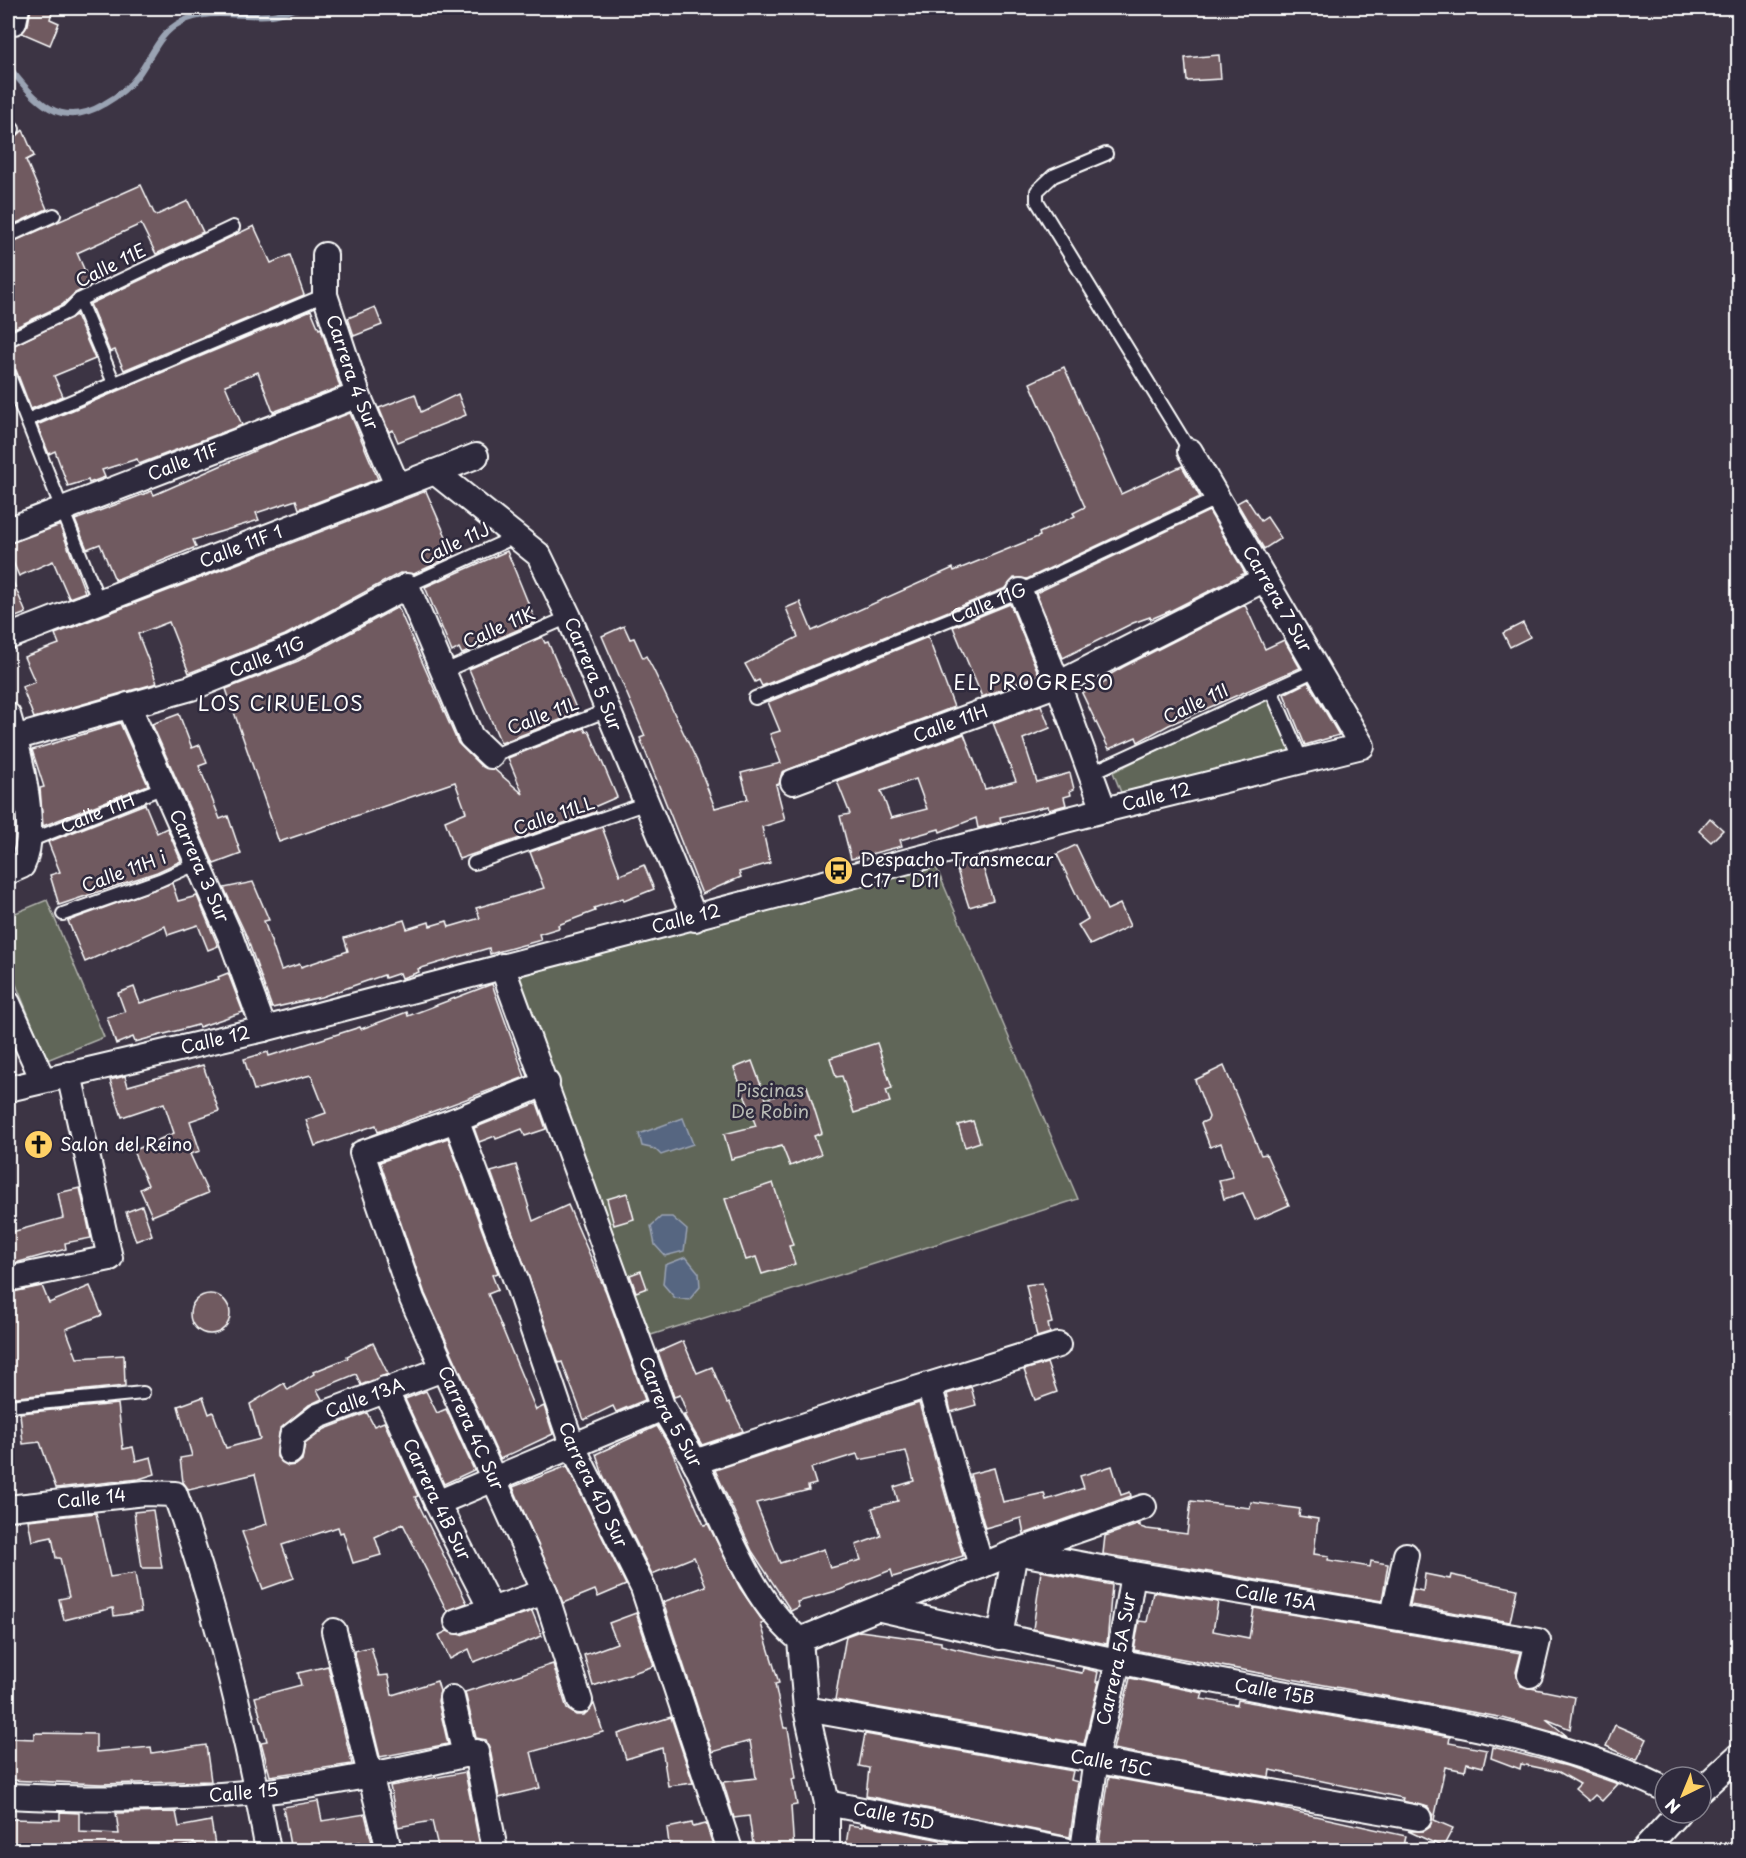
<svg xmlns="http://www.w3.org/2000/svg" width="1746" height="1858" viewBox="0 0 1746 1858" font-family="'Playpen Sans',sans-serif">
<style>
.green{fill:#606659;stroke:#b0b2ac;stroke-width:1.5}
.water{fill:#576681;stroke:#9aa3b3;stroke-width:1.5}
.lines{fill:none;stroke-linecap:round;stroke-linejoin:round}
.stream{stroke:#9aa3b3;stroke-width:6}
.building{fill:#705a61;stroke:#fff;stroke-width:1.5;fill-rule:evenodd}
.lane-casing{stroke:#fff;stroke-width:16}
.street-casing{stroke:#fff;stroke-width:28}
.lane{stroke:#2f2a3d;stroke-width:12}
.street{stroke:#2f2a3d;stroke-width:24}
.labels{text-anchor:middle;stroke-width:5;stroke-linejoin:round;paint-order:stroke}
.street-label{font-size:18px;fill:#fff;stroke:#2f2a3d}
.poi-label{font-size:18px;fill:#fff;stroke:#2f2a3d;text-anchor:start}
.park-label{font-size:18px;fill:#b7bab4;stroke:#2f2a3d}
.neighbourhood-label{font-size:20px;letter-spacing:1.5px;fill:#fff;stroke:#2f2a3d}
</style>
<rect width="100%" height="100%" fill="#3c3444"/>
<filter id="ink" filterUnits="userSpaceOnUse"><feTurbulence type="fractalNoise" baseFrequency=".0167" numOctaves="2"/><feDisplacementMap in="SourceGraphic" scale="12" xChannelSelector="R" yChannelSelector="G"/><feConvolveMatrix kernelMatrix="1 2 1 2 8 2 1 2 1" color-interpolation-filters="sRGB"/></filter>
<g filter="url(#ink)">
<g class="green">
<path d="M1269 695 1294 755 1122 795 1113 772Z"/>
<path d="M936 867 1078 1199 651 1335 512 976Z"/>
<path d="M47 900 104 1037 47 1060 8 965V916Z"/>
</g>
<g class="water">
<path d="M683 1118 693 1144 661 1155 655 1149 642 1146 639 1134Z"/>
<path d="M661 1217H672L687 1230 684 1251 665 1256 655 1245 651 1226Z"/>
<path d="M686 1257 699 1273 700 1287 689 1300 675 1298 663 1284 665 1265Z"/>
</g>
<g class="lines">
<path class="stream" d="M8 66C35 100 59 131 104 104 117 97 130 86 139 74 152 56 159 33 181 22 210 7 242 18 272 15 281 14 290 10 298 8"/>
</g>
<g class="building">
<path d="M31 8H53L50 19 59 23 50 45 22 33 28 25Z"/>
<path d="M1219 55 1221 79 1187 81 1185 58Z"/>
<path d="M23 130 34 156 26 160 47 209 8 227V140L17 136Z"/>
<path d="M141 185 154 213 157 215 188 201 203 232 156 254 141 224 77 253 91 285 75 293 62 305 8 331V244Z"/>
<path d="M254 226 271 263 290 255 304 295 124 370 115 350 110 352 90 304Z"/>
<path d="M375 307 382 325 354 336 348 318Z"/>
<path d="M311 310 319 329 321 328 340 387 273 412 258 372 225 385 242 425 139 464 137 459 102 470 105 477 89 483 88 480 68 486 55 451 49 454 37 425Z"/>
<path d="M76 315 95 359 54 376 63 396 31 409 16 370 8 365V348Z"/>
<path d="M1064 367 1121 494 1182 466 1200 497 1027 579 1014 578 1006 588 762 686 759 680 755 682 745 664 798 637 786 608 800 602 812 631 953 568 954 571 1040 536 1039 533 1075 516 1073 513 1085 507 1030 383Z"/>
<path d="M415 394 421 412 458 394 466 415 398 442 393 430 389 432 379 408Z"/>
<path d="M350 413 378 479 299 509 296 500 256 513 259 520 193 540 196 547 115 580 100 544 87 549 75 520 152 491 154 495 277 441Z"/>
<path d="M426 491 454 555 414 574 400 573 285 635 189 673 169 622 138 634 157 683 34 718 22 687 35 682 24 657 59 644 55 634Z"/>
<path d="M1246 498 1261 521 1267 517 1281 538 1264 549 1237 503Z"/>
<path d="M1209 511 1245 573 1172 610 1151 619 1150 617 1133 623 1063 658 1036 593Z"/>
<path d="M58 526H60L85 592 69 598 53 561 19 576 8 550V544Z"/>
<path d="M507 551 536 622 462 654 459 648 452 652 425 587Z"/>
<path d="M8 570 26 613 8 620Z"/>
<path d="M1010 604 1039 675 982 697 953 627Z"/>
<path d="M1245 605 1265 649 1284 640 1300 668 1169 725 1138 742 1136 737 1109 749 1082 693 1106 682 1104 678 1123 667Z"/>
<path d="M398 607 458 743 481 766 495 770 523 794 508 758 584 728 586 732 589 731 617 797 594 807 596 812 459 859 445 821 466 812 455 782 279 842 226 689 298 661Z"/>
<path d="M1523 623 1530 637 1510 647 1503 633Z"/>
<path d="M624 626 630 639 634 638 643 658 646 656 653 669 697 761 715 808 748 799 741 773 781 763 770 734 780 731 768 702 928 637 954 707 782 772 779 784 776 785 785 820 762 827 770 863 739 872 741 877 702 894 640 738 645 736 602 636Z"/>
<path d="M542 637 545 643 548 642 578 713 501 743 469 669Z"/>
<path d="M1308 682 1339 735 1305 745 1284 694Z"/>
<path d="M1041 705 1050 728 1023 739 1037 782 1070 773 1074 789 1070 791 1071 795 1064 797 1066 805 1049 810 1048 806 1000 817 1001 822 978 828 976 818 940 832 939 829 900 840 902 846 851 859 840 816 850 814 837 781 964 734 985 789 1016 781 993 723ZM916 779 927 809 891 818 881 791Z"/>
<path d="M179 714 192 748 200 745 207 763 199 766 220 819 228 816 241 854 214 864 152 724Z"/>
<path d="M120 723 148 785 43 826 40 788 44 787 32 750Z"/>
<path d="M145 804 157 833 167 828 181 861 157 872 59 905 50 875 60 872 48 842Z"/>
<path d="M1710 818 1723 830 1711 842 1699 831Z"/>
<path d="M602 827 620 875 644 865 654 889 624 901 623 898 594 908 595 911 558 925 559 928 539 934 541 940 490 954 489 948 418 969 419 972 402 978 400 973 385 978 384 975 321 997 272 1008 246 935 224 888 253 882 269 920 264 921 281 970 300 964 301 967 348 951 344 938 404 920 407 929 429 922 430 926 447 921 449 927 480 918 476 908 544 888 530 852Z"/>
<path d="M1076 845 1107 910 1120 904 1130 926 1090 945 1078 925 1088 919 1057 854Z"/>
<path d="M980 857 993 900 969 907 955 864Z"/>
<path d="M172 883 178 901 197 896 218 946 208 950 198 925 168 935 165 926 85 962 68 921Z"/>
<path d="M228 973 243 1012 199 1027 198 1025 135 1042 133 1037 116 1044 107 1017 125 1012 118 993 134 987 140 1003 219 979 218 977Z"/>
<path d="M492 984 525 1077 378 1132 376 1125 315 1146 306 1120 326 1113 311 1075 254 1090 244 1059 268 1052 269 1056 360 1027 361 1029 407 1012 408 1016Z"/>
<path d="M877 1043 892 1088 886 1090 890 1102 854 1113 842 1076 836 1077 830 1058Z"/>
<path d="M752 1061 766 1099 807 1086 822 1133 814 1136 821 1154 790 1166 782 1146 731 1159 724 1134 756 1126 734 1068Z"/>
<path d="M203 1065 219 1111 190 1121 200 1151 190 1154 208 1193 152 1216 140 1189 148 1185 133 1151 174 1133 164 1103 122 1117 110 1080 125 1076 128 1086Z"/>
<path d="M1224 1066 1261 1155 1266 1154 1289 1205 1255 1220 1243 1193 1224 1199 1219 1180 1233 1177 1221 1143 1210 1147 1201 1123 1208 1120 1209 1117 1195 1080Z"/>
<path d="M537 1103 546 1129 525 1136 522 1129 496 1139 495 1136 479 1142 474 1128Z"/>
<path d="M973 1121 980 1142 965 1147 958 1125Z"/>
<path d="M448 1138 498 1273 492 1275 498 1290 488 1294 536 1410 544 1406 553 1434 500 1459 425 1294 380 1162Z"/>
<path d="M516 1165 533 1221 568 1205 606 1292 645 1400 616 1412 613 1406 584 1420 562 1362 559 1363 491 1172Z"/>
<path d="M773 1183 793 1245 789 1246 795 1264 762 1274 756 1257 746 1260 725 1199Z"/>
<path d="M80 1188 91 1238 65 1243 66 1249 8 1265V1233L63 1218 58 1193Z"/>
<path d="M627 1193 634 1219 614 1225 607 1199Z"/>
<path d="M142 1206 152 1235 136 1241 126 1212Z"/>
<path d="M641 1271 647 1288 636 1292 630 1275Z"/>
<path d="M1042 1283 1052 1323 1048 1324 1050 1333 1037 1337 1026 1285Z"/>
<path d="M42 1286 49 1303 90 1286 102 1315 66 1329 77 1358 124 1355 125 1386 8 1398V1293Z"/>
<circle cx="210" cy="1314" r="20"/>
<path d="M683 1341 697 1373 712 1367 727 1403 729 1402 743 1431 702 1445 684 1415 687 1414 680 1395 674 1397 658 1352Z"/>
<path d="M373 1343 388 1374 361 1385 356 1374 317 1390 322 1399 309 1405 280 1429 277 1457 288 1466 296 1465 302 1460 305 1444 325 1429 367 1413 374 1426 384 1422 418 1496 415 1497 467 1603 447 1611 403 1524 375 1537 381 1555 353 1563 343 1532 340 1533 338 1527 282 1545 294 1578 263 1589 242 1532 267 1524 255 1474 189 1490 183 1482 180 1458 192 1456 178 1406 203 1397 209 1414 213 1412 226 1448 260 1439 250 1404 284 1383 288 1390 314 1374 313 1372 348 1358 347 1356Z"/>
<path d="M1047 1363 1057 1392 1035 1400 1024 1370Z"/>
<path d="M971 1387 976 1405 951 1412 947 1394Z"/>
<path d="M426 1391 437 1413 446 1409 474 1470 444 1484 405 1399Z"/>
<path d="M919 1403 963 1556 893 1577 891 1570 840 1590 797 1602 799 1607 791 1611 752 1551 715 1470ZM906 1451 914 1481 894 1487 898 1501 872 1508 881 1536 856 1545 861 1560 830 1568 824 1549 780 1563 756 1503 809 1490 808 1486 816 1484 811 1468 857 1454 859 1460Z"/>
<path d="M118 1404 123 1449 133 1447 136 1461 151 1457 155 1474 139 1479 56 1488 40 1442 23 1444 20 1413Z"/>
<path d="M657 1426 670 1447 704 1525 708 1524 740 1588 764 1623 761 1624 779 1683 775 1684 784 1728H788L796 1778 792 1779 797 1805 791 1806 794 1851H754L749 1816 734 1818 723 1782 756 1778 750 1741 712 1752 663 1602 706 1586 694 1557 652 1574 603 1475 596 1454Z"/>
<path d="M567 1466 626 1585 598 1597 595 1590 563 1603 513 1487Z"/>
<path d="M1112 1466 1121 1495 1130 1492 1131 1496 1024 1534 1021 1518 985 1528 970 1474 994 1468 1003 1502 1044 1493 1046 1500 1084 1488 1080 1476Z"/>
<path d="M1191 1501 1250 1508 1251 1502 1300 1509 1299 1516 1318 1519 1314 1554 1329 1556 1328 1560 1370 1567 1371 1561 1388 1564 1382 1601 1103 1554 1105 1536 1140 1524V1527L1147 1529 1187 1534Z"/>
<path d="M153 1510 162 1568H142L134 1512Z"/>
<path d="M96 1513 110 1577 135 1573 141 1612 114 1616 113 1608 64 1620 59 1599 69 1597 60 1558H56L52 1537 32 1541 28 1520Z"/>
<path d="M1041 1571 1112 1585 1107 1644 1033 1629Z"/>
<path d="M1425 1574 1450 1579 1451 1575 1517 1589 1510 1622 1410 1605 1413 1589 1423 1591Z"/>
<path d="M1153 1592 1218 1602 1213 1631 1249 1638 1254 1608 1521 1653 1516 1672 1521 1686 1575 1697 1570 1729 1546 1719 1567 1736 1499 1717 1134 1650 1139 1621 1147 1622Z"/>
<path d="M532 1611 542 1636 474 1662 469 1649 450 1659 439 1635 447 1631 461 1635Z"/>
<path d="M636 1613 654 1666 593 1686 584 1655 617 1643 609 1623Z"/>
<path d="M860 1631 941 1642V1645L956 1649 1082 1673 1083 1668 1098 1672 1096 1682H1099L1084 1744 835 1700 846 1636Z"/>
<path d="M371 1647 379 1676 388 1675 392 1695 437 1681 440 1691 438 1701 448 1744 380 1757 354 1651Z"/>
<path d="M553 1664 567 1709 576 1715H584L594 1704 603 1732 531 1752 540 1788 499 1798 490 1749 486 1740 476 1738 465 1692Z"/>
<path d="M328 1666 352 1764 270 1776 261 1742 267 1741 255 1697 301 1685 298 1673Z"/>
<path d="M1130 1678 1203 1693 1201 1699 1237 1705 1238 1700 1450 1737 1449 1743 1487 1750 1483 1767 1467 1763 1465 1771 1445 1767 1434 1820 1453 1828 1443 1847 1408 1831H1424L1430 1827 1433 1814 1428 1807 1402 1801 1403 1798 1270 1770 1269 1777 1113 1749Z"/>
<path d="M671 1717 693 1783 668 1786 662 1748 626 1759 618 1734Z"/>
<path d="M1615 1725 1647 1739 1637 1760 1606 1746Z"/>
<path d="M34 1733 96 1734V1752L151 1747 152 1753 206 1745 211 1781 101 1784 8 1780V1738L34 1739Z"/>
<path d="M865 1734 1073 1771 1071 1780 1078 1782 1070 1837 866 1796 869 1768 859 1766Z"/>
<path d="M1493 1747 1567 1766 1618 1784 1602 1801 1595 1795 1589 1801 1575 1789 1580 1784 1559 1772 1521 1764 1520 1769 1491 1758Z"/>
<path d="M465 1772 481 1851H439L432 1821 398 1827 390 1786Z"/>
<path d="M1109 1777 1270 1806 1406 1836 1403 1851 1384 1847V1851H1118L1119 1846 1099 1843Z"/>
<path d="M318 1801 322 1821 365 1814 374 1851H362L360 1842 330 1847V1851H291L283 1807Z"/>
<path d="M60 1812 79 1813V1832L119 1834 116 1813 176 1812 179 1827 211 1821 215 1845 197 1848 196 1844 150 1851H18V1846H8V1819L60 1820Z"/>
<path d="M692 1823 693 1827 706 1824 715 1851H670L667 1828Z"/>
<path d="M862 1824 994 1851H845L849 1825 862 1827Z"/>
</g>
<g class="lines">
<defs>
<g id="lane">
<path d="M8 132 13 129"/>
<path d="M1106 154 1053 176 1037 191V201L1190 451"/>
<path d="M8 236 54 215"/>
<path d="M79 300 114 383"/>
<path d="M8 340 67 312 79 300 233 227"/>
<path d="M8 373 99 602"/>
<path d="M27 420 325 295"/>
<path d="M407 586 517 536"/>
<path d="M442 672 569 617"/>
<path d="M1271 690 1302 761"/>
<path id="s1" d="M755 698 1020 591 1218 498"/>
<path d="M491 756 608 710"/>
<path d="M1091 773 1318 669"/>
<path id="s2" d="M29 841 164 787"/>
<path d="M474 863 647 803"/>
<path d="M63 914 160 880 198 863"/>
<path d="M8 1406 143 1393"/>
</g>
<g id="street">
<path d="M14 22 17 8"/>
<path id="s3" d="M325 255V295L358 395 397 485"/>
<path id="s4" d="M435 472 539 555 569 617 695 919"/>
<path id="s5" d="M8 530 358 395"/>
<path d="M1020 591 1058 684 1104 810"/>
<path id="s6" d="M8 637 476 456"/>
<path id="s7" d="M128 705 230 936 264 1029"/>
<path d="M8 715C19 752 40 831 22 866L8 872"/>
<path id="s8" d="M14 738 191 688 291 648 407 586 471 737 491 756"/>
<path id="s9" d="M793 782 1058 684 1265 579"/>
<path id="s10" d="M502 966 663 1408C674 1427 686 1445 696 1464 724 1521 749 1598 800 1640L806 1709 827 1803V1850"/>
<path d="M8 1003 43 1080"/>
<path id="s11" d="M547 1083 456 1120 362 1153 412 1299 545 1592 580 1701"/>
<path id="s12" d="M8 1089 264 1029 1104 810 1362 746 1190 451"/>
<path id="s13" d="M456 1120 517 1283 572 1445 643 1588 730 1850"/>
<path d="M8 1279 110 1258 69 1074"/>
<path d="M929 1385 981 1566"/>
<path id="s14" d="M385 1389 437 1503 491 1609"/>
<path id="s15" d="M290 1452 292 1436 318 1416 443 1369"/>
<path d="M695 1462 890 1397 1058 1345"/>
<path d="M437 1503 663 1408"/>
<path id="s16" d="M8 1508 145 1493 175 1494C217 1609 246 1730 268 1850"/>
<path id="s17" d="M881 1609C1012 1639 1143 1668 1275 1692 1408 1716 1542 1730 1665 1789"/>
<path d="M1393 1616 1406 1555"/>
<path d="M457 1621 545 1592"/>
<path d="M334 1631 389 1850"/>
<path id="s18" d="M1000 1637 1015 1552 1133 1574 1538 1641 1530 1675"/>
<path d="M800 1640 1015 1552 1144 1507"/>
<path d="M452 1698 465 1755"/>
<path id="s19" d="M806 1709 1419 1818"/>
<path d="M1701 1790 1738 1756"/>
<path id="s20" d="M8 1796C91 1800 174 1800 257 1792 331 1785 404 1769 476 1752L495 1850"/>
<path id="s21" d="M827 1803 1065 1850"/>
<path id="s22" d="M1083 1850 1098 1746 1118 1662 1133 1574"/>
<path d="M1644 1850 1678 1813"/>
</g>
</defs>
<use href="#lane" class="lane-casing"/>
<use href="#street" class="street-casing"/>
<use href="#lane" class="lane"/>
<use href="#street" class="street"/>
</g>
</g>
<defs>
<symbol id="bus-disc" viewBox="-11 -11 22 22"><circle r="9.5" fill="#ffd166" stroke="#2f2a3d"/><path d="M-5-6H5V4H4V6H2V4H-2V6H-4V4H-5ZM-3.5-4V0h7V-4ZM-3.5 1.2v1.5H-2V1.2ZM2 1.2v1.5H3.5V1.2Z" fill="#111"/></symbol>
<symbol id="church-disc" viewBox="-11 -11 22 22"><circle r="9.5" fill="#ffd166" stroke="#2f2a3d"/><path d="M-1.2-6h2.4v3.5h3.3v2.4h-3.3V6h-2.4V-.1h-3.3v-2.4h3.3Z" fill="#111"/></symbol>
</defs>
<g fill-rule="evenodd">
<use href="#bus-disc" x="822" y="854" width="33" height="33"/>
<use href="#church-disc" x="22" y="1128" width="33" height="33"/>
</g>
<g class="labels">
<g class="street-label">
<text transform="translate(111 266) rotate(-26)" y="6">Calle 11E</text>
<text dy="6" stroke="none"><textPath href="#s3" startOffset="122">Carrera 4 Sur</textPath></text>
<text dy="6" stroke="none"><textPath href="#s5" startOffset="188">Calle 11F</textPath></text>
<text transform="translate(455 544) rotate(-25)" y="6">Calle 11J</text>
<text dy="6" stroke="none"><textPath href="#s6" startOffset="250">Calle 11F 1</textPath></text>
<text transform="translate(1277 599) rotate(60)" y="6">Carrera 7 Sur</text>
<text dy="6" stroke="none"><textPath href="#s1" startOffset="252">Calle 11G</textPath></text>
<text transform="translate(499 628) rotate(-24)" y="6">Calle 11K</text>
<text dy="6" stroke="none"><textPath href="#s8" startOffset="266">Calle 11G</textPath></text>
<text dy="6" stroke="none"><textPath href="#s4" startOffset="264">Carrera 5 Sur</textPath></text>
<text transform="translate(1196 704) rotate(-25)" y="6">Calle 11I</text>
<text transform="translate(543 716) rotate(-21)" y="6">Calle 11L</text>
<text dy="6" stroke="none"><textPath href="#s9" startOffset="168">Calle 11H</textPath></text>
<text dy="6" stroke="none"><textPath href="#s12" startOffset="1185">Calle 12</textPath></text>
<text dy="6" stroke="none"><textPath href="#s2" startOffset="74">Calle 11H</textPath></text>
<text transform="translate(554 816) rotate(-19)" y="6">Calle 11LL</text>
<text dy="6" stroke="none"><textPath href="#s7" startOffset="176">Carrera 3 Sur</textPath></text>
<text transform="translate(124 872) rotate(-20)" y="6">Calle 11H i</text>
<text dy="6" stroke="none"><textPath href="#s12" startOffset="699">Calle 12</textPath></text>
<text dy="6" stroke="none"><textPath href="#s12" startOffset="213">Calle 12</textPath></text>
<text dy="6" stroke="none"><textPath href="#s15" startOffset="99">Calle 13A</textPath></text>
<text dy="6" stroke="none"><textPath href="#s10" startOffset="477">Carrera 5 Sur</textPath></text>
<text dy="6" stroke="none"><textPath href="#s11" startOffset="494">Carrera 4C Sur</textPath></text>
<text dy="6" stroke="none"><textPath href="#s13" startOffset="390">Carrera 4D Sur</textPath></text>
<text dy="6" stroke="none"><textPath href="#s16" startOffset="84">Calle 14</textPath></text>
<text dy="6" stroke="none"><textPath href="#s14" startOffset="122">Carrera 4B Sur</textPath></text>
<text dy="6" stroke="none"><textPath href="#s18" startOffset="351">Calle 15A</textPath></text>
<text dy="6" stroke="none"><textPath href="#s22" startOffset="194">Carrera 5A Sur</textPath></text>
<text dy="6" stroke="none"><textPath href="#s17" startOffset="402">Calle 15B</textPath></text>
<text dy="6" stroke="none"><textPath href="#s19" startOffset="310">Calle 15C</textPath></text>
<text dy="6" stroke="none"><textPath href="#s20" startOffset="236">Calle 15</textPath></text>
<text dy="6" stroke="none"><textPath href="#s21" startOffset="68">Calle 15D</textPath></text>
</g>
<g class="poi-label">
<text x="860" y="866">Despacho Transmecar<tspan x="860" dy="21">C17 - D11</tspan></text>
<text x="60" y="1151">Salon del Reino</text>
</g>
<g class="park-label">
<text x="770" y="1097">Piscinas<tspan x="770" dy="21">De Robin</tspan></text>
</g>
<g class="neighbourhood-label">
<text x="1034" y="690">EL PROGRESO</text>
<text x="281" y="711">LOS CIRUELOS</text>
</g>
</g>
<rect width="1746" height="1858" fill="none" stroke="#2f2a3d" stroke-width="30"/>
<rect x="15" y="15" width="1716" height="1828" fill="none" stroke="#fff" stroke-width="2" filter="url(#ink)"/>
<g transform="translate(1683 1795) rotate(223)"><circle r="28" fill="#2f2a3d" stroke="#827f8b" stroke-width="1.5"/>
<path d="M0-4.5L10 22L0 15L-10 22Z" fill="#ffd166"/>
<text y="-9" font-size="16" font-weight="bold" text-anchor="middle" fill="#ffffff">N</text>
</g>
</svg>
